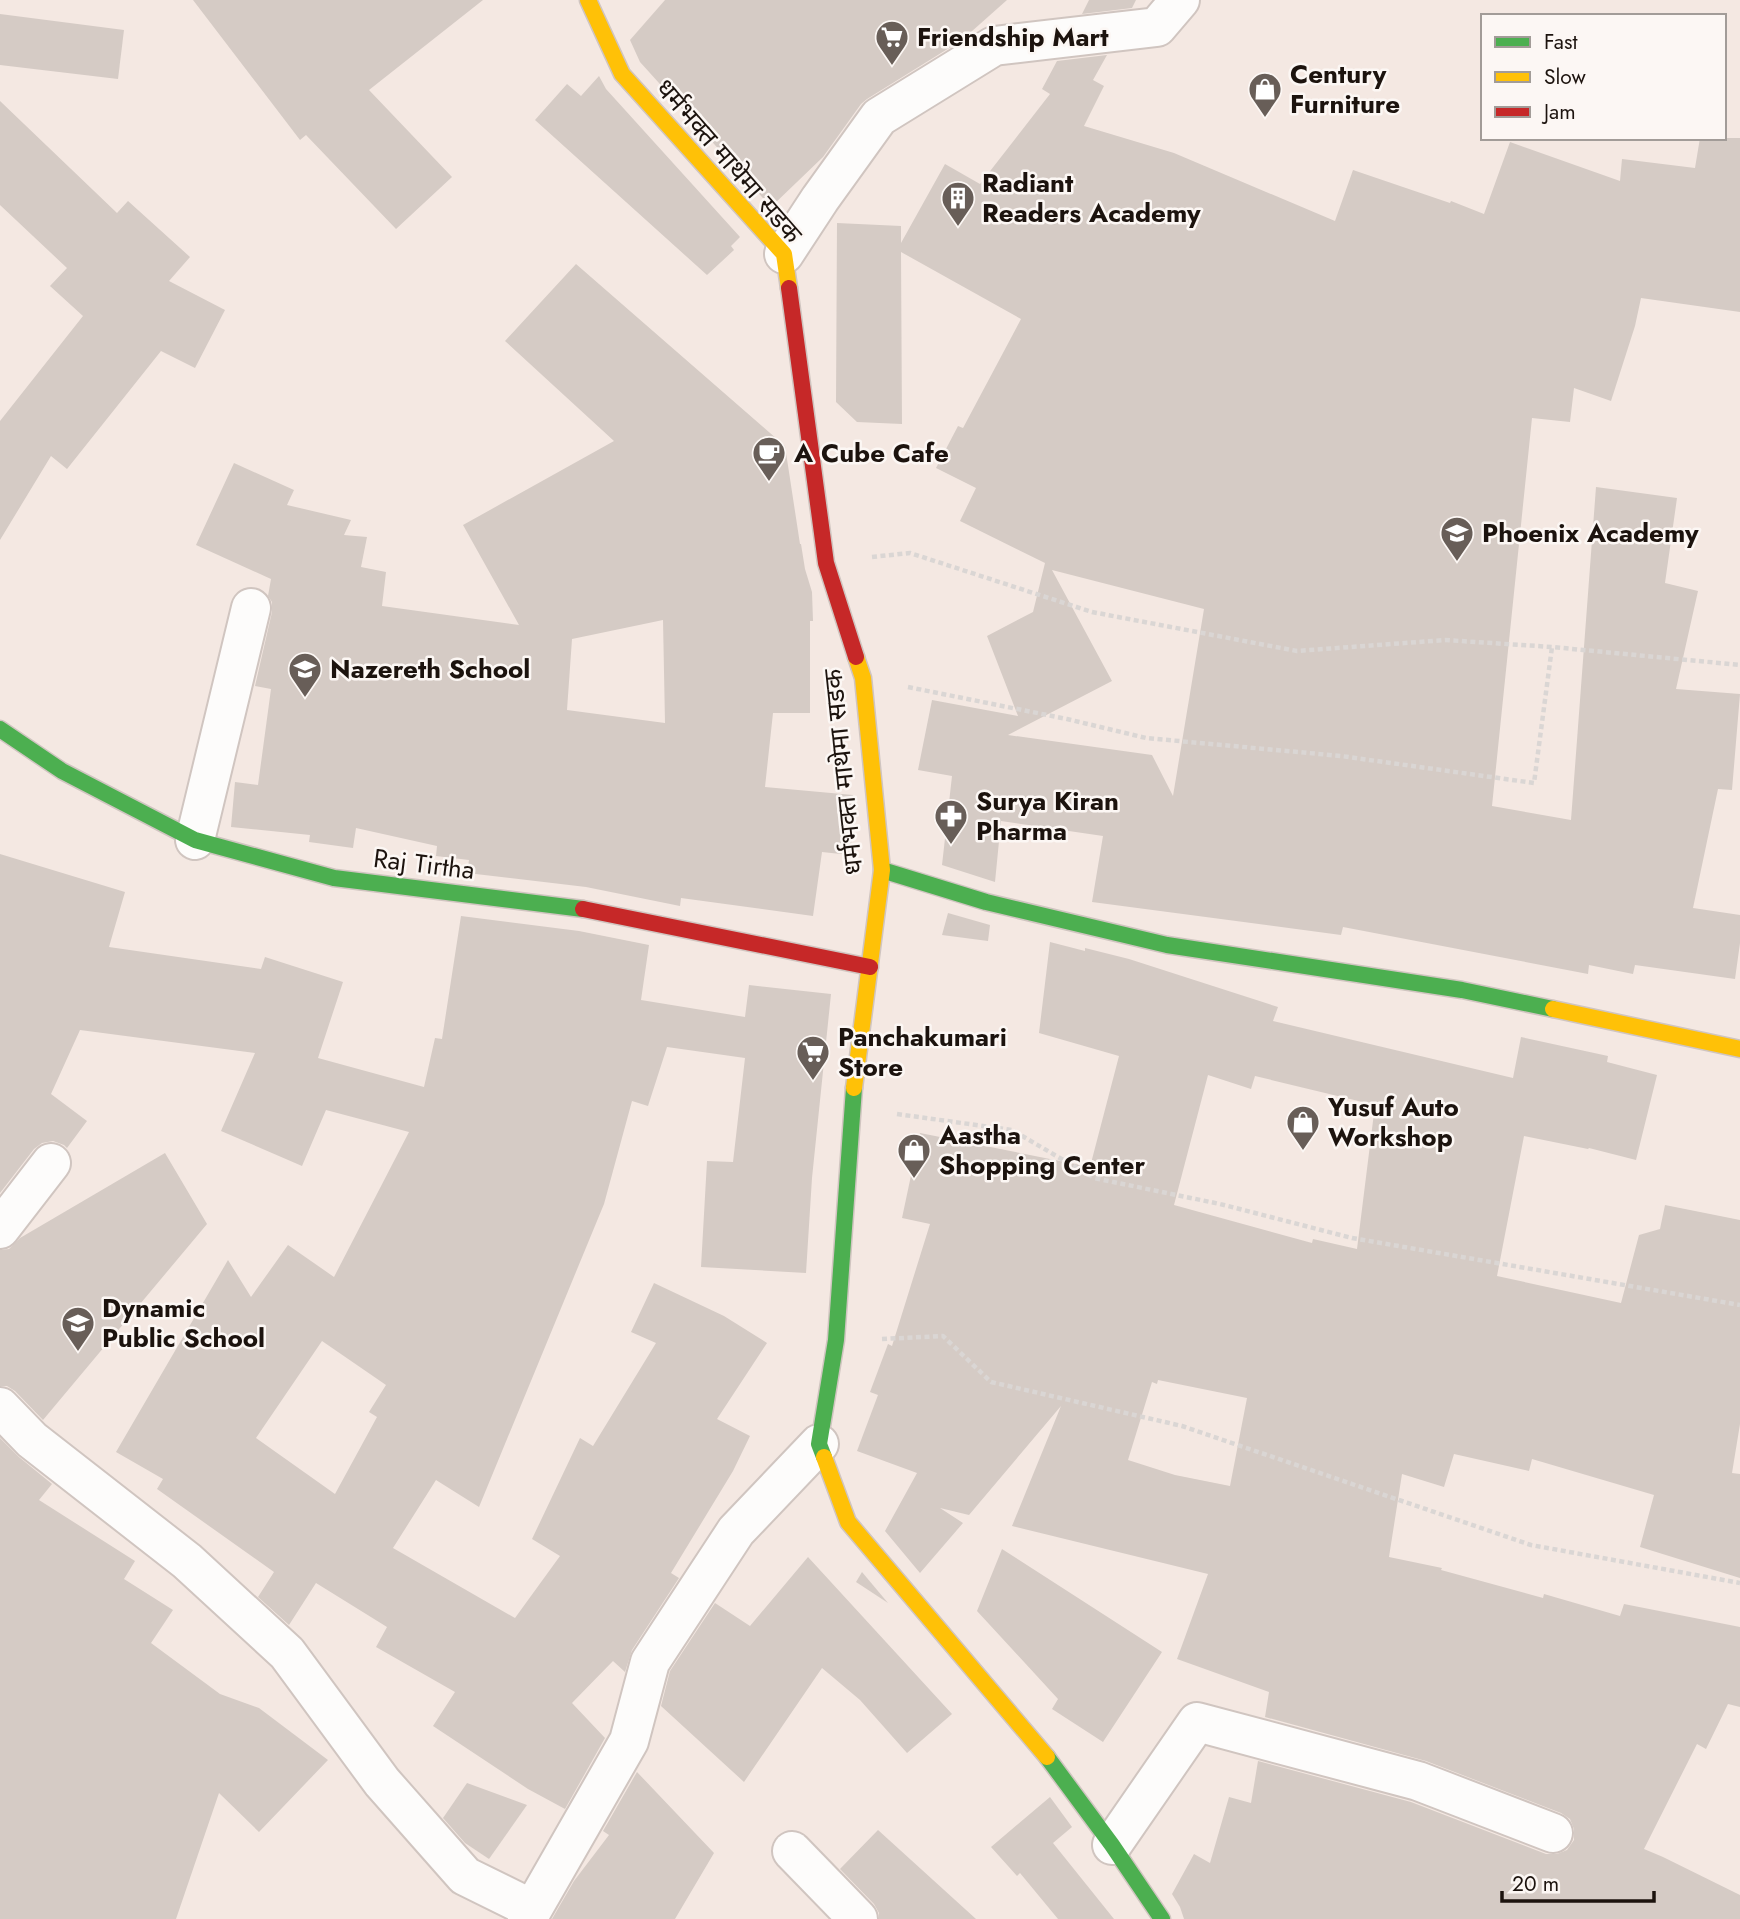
<svg xmlns="http://www.w3.org/2000/svg" width="1740" height="1919" viewBox="0 0 1740 1919" font-family="Jost,'Noto Sans Devanagari',sans-serif">
<style>
.building{fill:#d5cbc5;fill-rule:evenodd}
.lines{fill:none;stroke-linecap:round;stroke-linejoin:round}
.street-casing{stroke:#d0c5c0;stroke-width:42}
.fast-casing{stroke:#d0c5c0;stroke-width:19}
.slow-casing{stroke:#d0c5c0;stroke-width:19}
.jam-casing{stroke:#d0c5c0;stroke-width:19}
.path{stroke:#dad6d4;stroke-width:4.5;stroke-dasharray:5 3.5;stroke-linecap:butt}
.street{stroke:#fdfcfb;stroke-width:38}
.fast{stroke:#4caf50;stroke-width:16}
.slow{stroke:#ffc107;stroke-width:16}
.jam{stroke:#c62828;stroke-width:16}
.labels{text-anchor:middle;stroke-width:5;stroke-linejoin:round;paint-order:stroke}
.poi-label{font-size:26px;font-weight:bold;fill:#1c130e;stroke:#fcf7f4;text-anchor:start}
.street-label{font-size:26px;fill:#1c130e;stroke:#fcf7f4}
</style>
<rect width="100%" height="100%" fill="#f4e8e2"/>
<g class="building">
<path d="M193 0H483L369 90 452 177 396 229 306 135 300 140Z"/>
<path d="M665 0H1007L962 40 867 99 861 104 823 157 771 207 640 62 630 40Z"/>
<path d="M1089 0H1136L1132 8 1082 14Z"/>
<path d="M0 14 124 30 118 79 0 65Z"/>
<path d="M1107 55 1093 80 1104 86 1084 126 1174 153 1335 221 1353 170 1450 203 1451 201 1484 214 1510 142 1620 181 1622 159 1695 168 1700 138H1740V312L1641 298 1635 326 1611 401 1574 388 1570 422 1532 418 1492 806 1571 820 1596 487 1677 498 1665 583 1698 591 1676 689 1740 694 1732 790 1718 789 1693 908 1740 915V943L1735 979 1635 965 1633 974 1589 965 1588 974 1343 927 1341 935 1092 902 1103 836 1001 821 995 882 942 865 952 776 918 770 932 700 1018 716 987 636 1033 612 1045 563 960 521 976 488 936 468 958 426 963 428 1021 319 901 252 902 424 857 422 836 402 837 223 901 226V243L945 164 980 184 1050 94 1042 89 1057 61ZM1052 570 1204 609 1173 796 1152 755 1008 735 1112 681Z"/>
<path d="M599 76 606 89 740 237 731 246 734 250 707 275 535 120 567 84 581 96Z"/>
<path d="M0 101 117 213 128 201 190 257 169 281 225 310 195 368 161 351 67 469 51 456 0 540V421L83 316 50 286 67 268 0 205Z"/>
<path d="M576 264 785 446 800 544H801L805 569 812 592 813 621H810V713H773L765 787 853 795 854 812 850 855 822 852 813 916 681 898 680 906 586 887 467 873 469 860 436 856 437 846 356 828 353 848 309 842 310 835 231 827 235 782 258 785 271 689 255 686 272 612V602L268 596 271 579 196 545 234 463 294 490 287 505 351 520 344 535 367 537 361 567 386 572 382 606 519 625 463 525 614 441 505 341ZM663 620 665 723 567 710 572 639Z"/>
<path d="M0 854 125 892 109 947 261 969 265 957 343 982 318 1058 424 1087 435 1038 442 1039 461 916 579 931 649 945 641 1000 745 1017 749 985 831 994 812 1178 806 1273 701 1267 707 1161 733 1162 745 1058 667 1047 648 1106 632 1101 604 1204 479 1507 436 1480 393 1548 515 1618 560 1556 532 1539 580 1438 593 1446 656 1343 631 1332 654 1283 724 1316 767 1343 717 1419 750 1436 733 1471 671 1573 679 1578 632 1650 625 1672 613 1661 572 1703 605 1738 565 1809 528 1789 433 1726 455 1692 376 1647 387 1627 316 1583 289 1625 258 1597 274 1572 157 1489 163 1479 116 1452 228 1260 251 1297 288 1245 334 1277 409 1132 326 1110 302 1166 221 1131 255 1053 80 1030 51 1094 87 1121 67 1148 64 1145 53 1141 42 1143 34 1149 0 1193ZM322 1341 386 1385 369 1412 377 1417 335 1494 256 1438Z"/>
<path d="M948 913 990 925 988 941 942 935Z"/>
<path d="M1050 942 1085 951V948L1129 959 1278 1007 1273 1021 1513 1078 1521 1037 1608 1056 1607 1062 1657 1075 1636 1160 1589 1148 1588 1149 1524 1136 1497 1276 1621 1303 1639 1235 1660 1229 1665 1205 1740 1220V1424L1732 1473 1740 1474V1578L1640 1547 1654 1495 1532 1459 1529 1471 1454 1454 1444 1487 1402 1474 1389 1557 1442 1568 1441 1570 1543 1598 1544 1594 1620 1616 1624 1604 1740 1627V1707L1728 1704 1706 1749 1697 1744 1644 1849 1663 1857 1740 1895V1919H1184L1180 1907 1172 1894 1194 1854 1210 1863 1229 1797 1251 1803 1258 1761 1411 1802 1546 1854H1557L1567 1850 1574 1840V1829L1570 1819 1561 1813 1426 1761 1265 1717 1269 1692 1177 1659 1208 1574 1012 1526 1061 1406 969 1515 940 1508 963 1523 920 1573 885 1531 917 1473 857 1451 878 1395 870 1392 888 1344 892 1346 930 1224 902 1218 920 1133 1090 1167 1119 1056 1039 1033ZM1208 1075 1251 1089 1255 1076 1375 1105 1357 1249 1313 1239 1312 1243 1174 1205ZM1158 1380 1247 1398 1230 1486 1175 1475 1128 1460 1152 1382 1157 1384Z"/>
<path d="M165 1153 207 1224 43 1420 15 1391 7 1386H0V1250L9 1249 20 1238Z"/>
<path d="M0 1438 19 1457 52 1484 39 1500 135 1561 124 1579 173 1610 151 1643 220 1694 259 1708 328 1760 259 1832 219 1793 176 1919H0Z"/>
<path d="M1002 1549 1162 1652 1103 1742 1052 1709 1058 1699 977 1611Z"/>
<path d="M808 1557 952 1714 907 1753 860 1700 822 1668 744 1782 661 1706 670 1671 715 1603 750 1626Z"/>
<path d="M862 1572 888 1603 856 1582Z"/>
<path d="M637 1772 714 1853 675 1919H552L574 1881 609 1835 603 1831Z"/>
<path d="M467 1783 527 1805 489 1859 465 1843 443 1818Z"/>
<path d="M1050 1797 1072 1827 1053 1843 1114 1919H1058L1020 1873 1017 1876 991 1847Z"/>
<path d="M878 1830 976 1919H879V1913L874 1904 840 1869Z"/>
</g>
<g class="lines">
<defs>
<g id="street">
<path d="M784 254 820 199 879 117 994 46 1157 27 1180 0"/>
<path d="M195 840 251 608"/>
<path d="M0 1229 51 1163"/>
<path d="M0 1407 32 1440 187 1561 287 1653 382 1782 465 1876 532 1909"/>
<path d="M1112 1845 1197 1722 1418 1781 1553 1833"/>
<path d="M792 1851 858 1919"/>
<path d="M527 1919 629 1741 650 1662 736 1531 819 1444"/>
</g>
<g id="fast">
<path d="M0 729 62 771 195 840 334 878 583 909"/>
<path d="M882 870 986 902 1167 945 1462 990 1553 1009"/>
<path d="M824 1457 819 1444 836 1340 854 1088"/>
<path d="M1047 1757 1112 1845 1162 1919"/>
</g>
<g id="slow">
<path d="M588 0 622 74 784 254 789 288"/>
<path d="M1553 1009 1740 1049"/>
<path d="M854 1088 882 870 863 678 856 657"/>
<path d="M824 1457 848 1522 1047 1757"/>
</g>
<g id="jam">
<path d="M789 288 826 563 856 657"/>
<path d="M583 909 870 967"/>
</g>
</defs>
<use href="#street" class="street-casing"/>
<use href="#fast" class="fast-casing"/>
<use href="#slow" class="slow-casing"/>
<use href="#jam" class="jam-casing"/>
<g class="path">
<path d="M872 557 910 553 1092 612 1297 651 1445 640 1552 647 1740 665"/>
<path d="M908 687 1067 719 1146 738 1341 756 1534 783 1552 647"/>
<path d="M897 1114 1012 1130 1094 1178 1220 1204 1352 1238 1740 1305"/>
<path d="M882 1339 943 1336 991 1382 1182 1426 1531 1545 1740 1583"/>
</g>
<use href="#street" class="street"/>
<use href="#fast" class="fast"/>
<use href="#slow" class="slow"/>
<use href="#jam" class="jam"/>
</g>
<defs>
<symbol id="supermarket-pin" viewBox="-11 -11 22 30"><path d="M0 17L-7.5 6A9.5 9.5 0 1 1 7.5 6Z" fill="#685e58" stroke="#fcf7f4"/><path d="M-6-5.5h2.5l.6 2H6L4.5 2H-2.5L-4.4-4H-6ZM-1.5 3.2a1.3 1.3 0 1 0 .1 0ZM3 3.2a1.3 1.3 0 1 0 .1 0Z" fill="#fff"/></symbol>
<symbol id="shop-pin" viewBox="-11 -11 22 30"><path d="M0 17L-7.5 6A9.5 9.5 0 1 1 7.5 6Z" fill="#685e58" stroke="#fcf7f4"/><path d="M-5-2.5h2.3a2.7 3.5 0 0 1 5.4 0H5L5.5 6h-11ZM-1.5-2.5h3a1.5 2.3 0 0 0-3 0Z" fill="#fff"/></symbol>
<symbol id="building-pin" viewBox="-11 -11 22 30"><path d="M0 17L-7.5 6A9.5 9.5 0 1 1 7.5 6Z" fill="#685e58" stroke="#fcf7f4"/><path d="M-4-6H4V6H1V3H-1V6H-4ZM-2.5-4.3h1.7v1.8h-1.7ZM.8-4.3h1.7v1.8H.8ZM-2.5-1h1.7V.8h-1.7ZM.8-1h1.7V.8H.8Z" fill="#fff"/></symbol>
<symbol id="cafe-pin" viewBox="-11 -11 22 30"><path d="M0 17L-7.5 6A9.5 9.5 0 1 1 7.5 6Z" fill="#685e58" stroke="#fcf7f4"/><path d="M-5.5-4.5H6V0H3Q3 3.5 0 3.5H-2.5Q-5.5 3.5-5.5 0ZM3-3.2v2h1.7v-2ZM-6 4.5H4V6H-6Z" fill="#fff"/></symbol>
<symbol id="school-pin" viewBox="-11 -11 22 30"><path d="M0 17L-7.5 6A9.5 9.5 0 1 1 7.5 6Z" fill="#685e58" stroke="#fcf7f4"/><path d="M0-5L7-2L0 1L-7-2ZM-4 1L0 2.5L4 1V4Q0 6-4 4Z" fill="#fff"/></symbol>
<symbol id="pharmacy-pin" viewBox="-11 -11 22 30"><path d="M0 17L-7.5 6A9.5 9.5 0 1 1 7.5 6Z" fill="#685e58" stroke="#fcf7f4"/><path d="M-2-6h4v4h4v4h-4v4h-4v-4h-4v-4h4Z" fill="#fff"/></symbol>
</defs>
<g fill-rule="evenodd">
<use href="#supermarket-pin" x="873" y="18" width="38" height="52"/>
<use href="#shop-pin" x="1246" y="70" width="38" height="52"/>
<use href="#building-pin" x="939" y="179" width="38" height="52"/>
<use href="#cafe-pin" x="750" y="434" width="38" height="52"/>
<use href="#school-pin" x="1438" y="514" width="38" height="52"/>
<use href="#school-pin" x="286" y="650" width="38" height="52"/>
<use href="#pharmacy-pin" x="932" y="797" width="38" height="52"/>
<use href="#supermarket-pin" x="794" y="1033" width="38" height="52"/>
<use href="#shop-pin" x="1284" y="1103" width="38" height="52"/>
<use href="#shop-pin" x="895" y="1131" width="38" height="52"/>
<use href="#school-pin" x="59" y="1304" width="38" height="52"/>
</g>
<g class="labels">
<g class="poi-label">
<text x="917" y="46">Friendship Mart</text>
<text x="1290" y="83">Century<tspan x="1290" dy="30">Furniture</tspan></text>
<text x="982" y="192">Radiant<tspan x="982" dy="30">Readers Academy</tspan></text>
<text x="794" y="462">A Cube Cafe</text>
<text x="1482" y="542">Phoenix Academy</text>
<text x="330" y="678">Nazereth School</text>
<text x="976" y="810">Surya Kiran<tspan x="976" dy="30">Pharma</tspan></text>
<text x="838" y="1046">Panchakumari<tspan x="838" dy="30">Store</tspan></text>
<text x="1328" y="1116">Yusuf Auto<tspan x="1328" dy="30">Workshop</tspan></text>
<text x="939" y="1144">Aastha<tspan x="939" dy="30">Shopping Center</tspan></text>
<text x="102" y="1317">Dynamic<tspan x="102" dy="30">Public School</tspan></text>
</g>
<g class="street-label">
<text transform="translate(729 161) rotate(49)" y="9">धर्मभक्त माथेमा सडक</text>
<text transform="translate(843 772) rotate(-96)" y="9">धर्मभक्त माथेमा सडक</text>
<text transform="translate(424 864) rotate(7)" y="9">Raj Tirtha</text>
</g>
</g>
<rect x="1481" y="14" width="245" height="126" fill="#fcf7f4" stroke="#a29c98" stroke-width="2"/>
<rect x="1495" y="37" width="35" height="10" fill="#4caf50" stroke="#a29c98" stroke-width="2"/>
<text x="1544" y="49" font-size="21" fill="#1c130e">Fast</text>
<rect x="1495" y="72" width="35" height="10" fill="#ffc107" stroke="#a29c98" stroke-width="2"/>
<text x="1544" y="84" font-size="21" fill="#1c130e">Slow</text>
<rect x="1495" y="107" width="35" height="10" fill="#c62828" stroke="#a29c98" stroke-width="2"/>
<text x="1544" y="119" font-size="21" fill="#1c130e">Jam</text>
<path d="M1502 1891v10h152v-10" fill="none" stroke="#1c130e" stroke-width="3.5"/>
<text x="1512" y="1891" font-size="21" fill="#1c130e" stroke="#fcf7f4" stroke-width="5" paint-order="stroke">20 m</text>
</svg>
